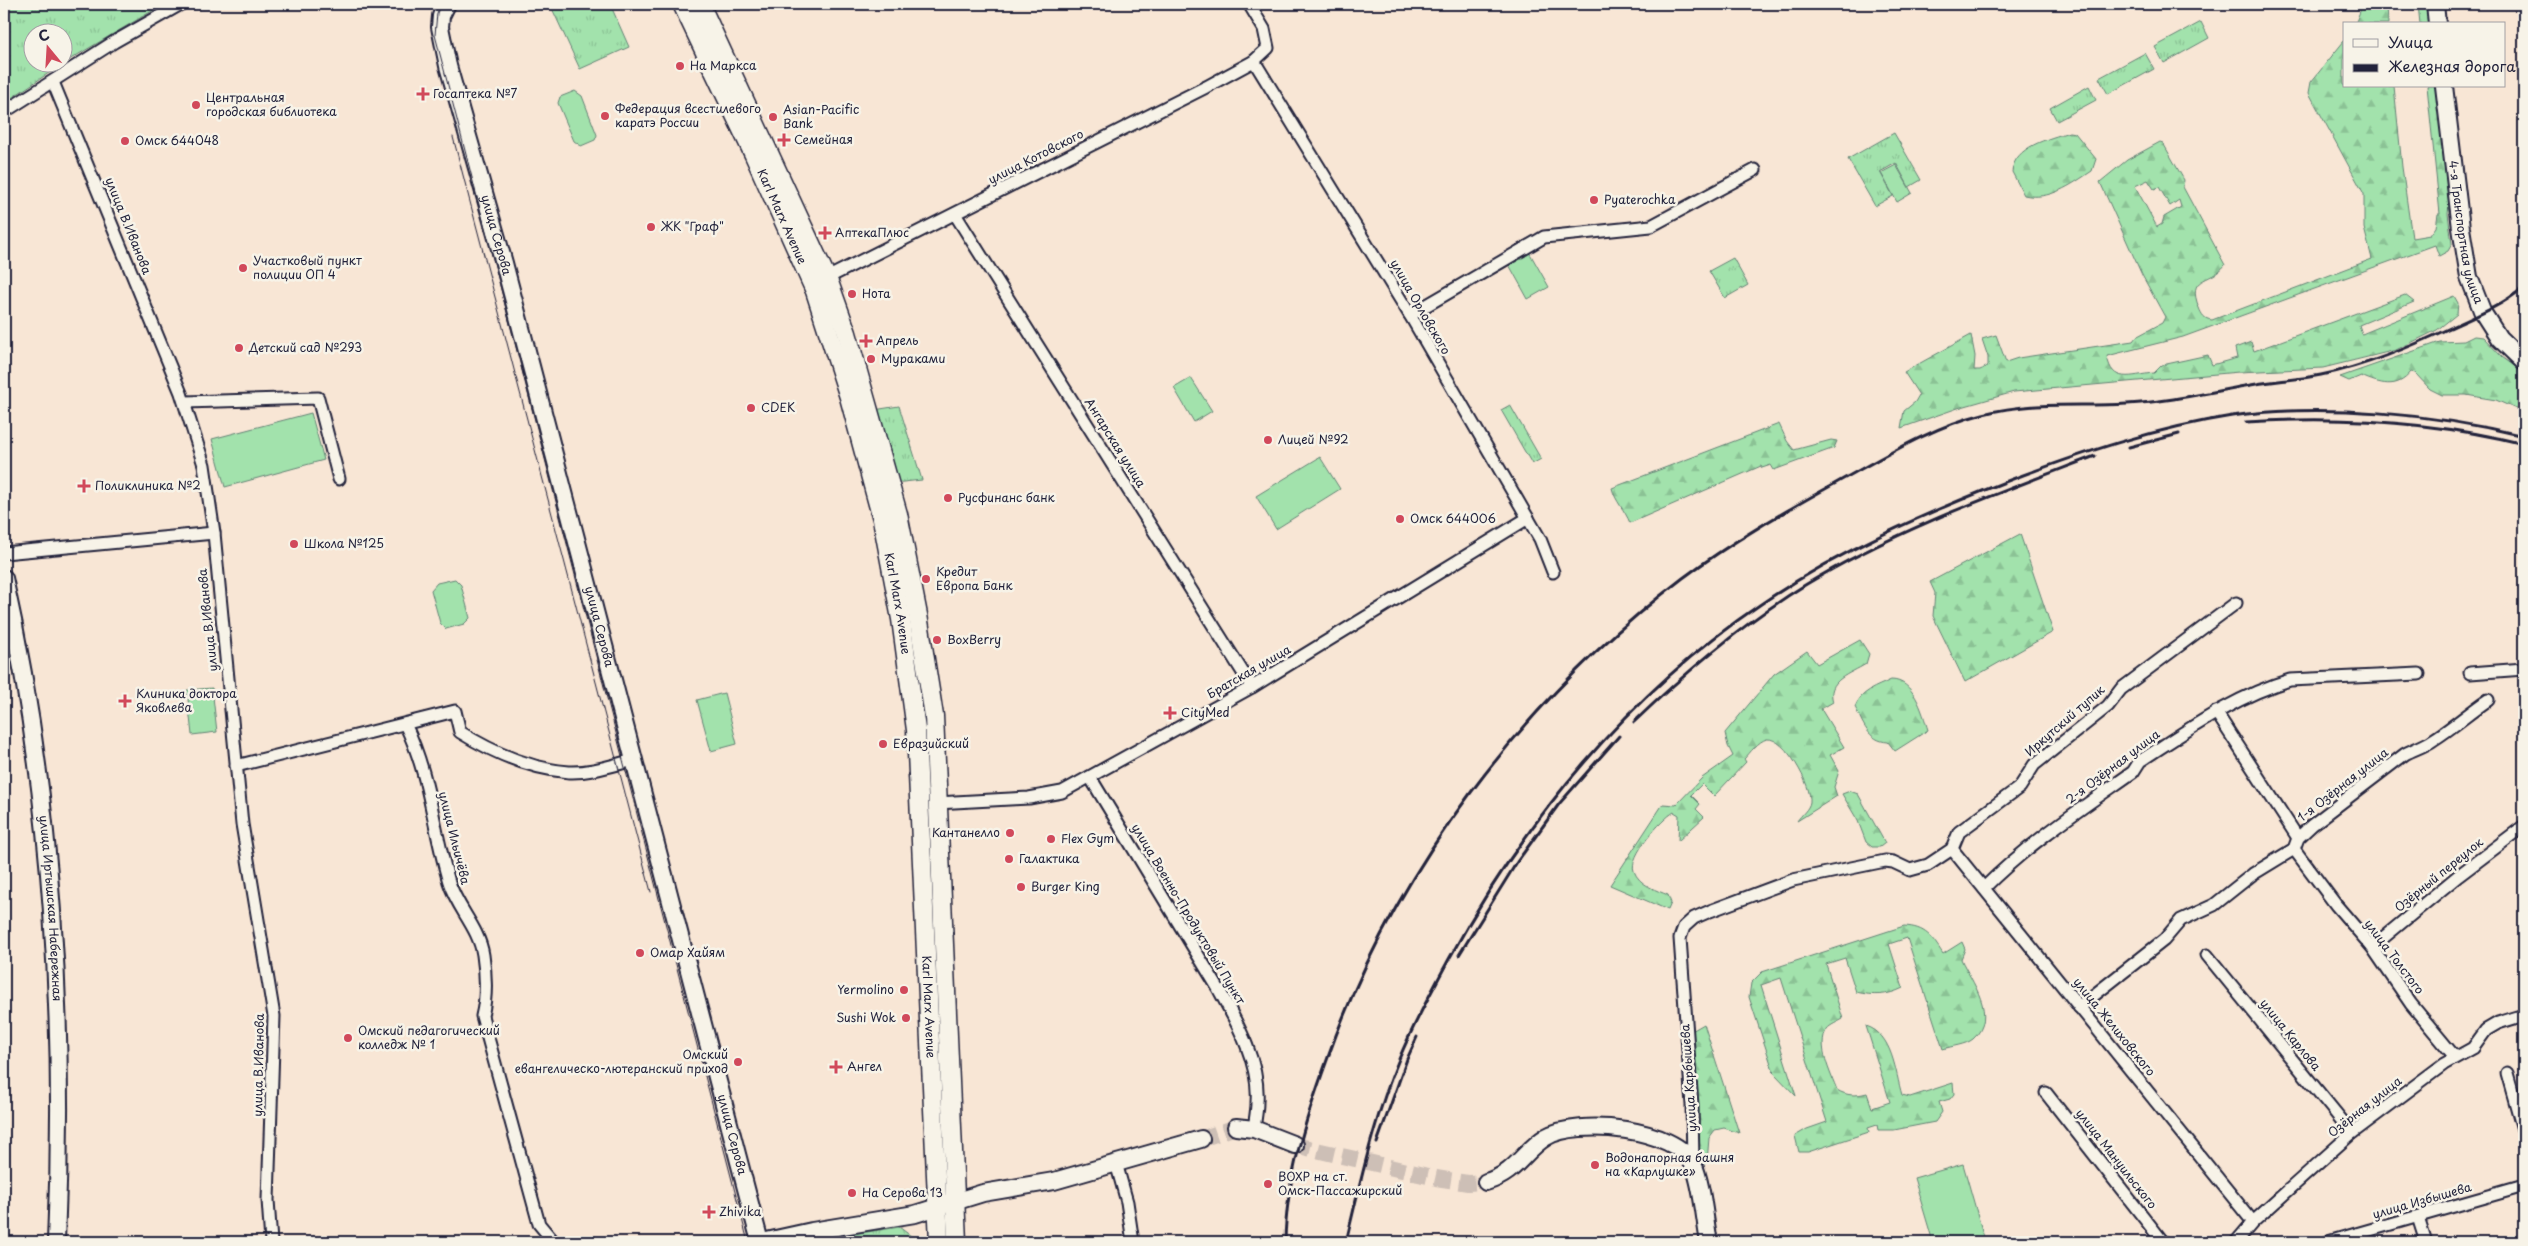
<svg xmlns="http://www.w3.org/2000/svg" width="2528" height="1246" viewBox="0 0 2528 1246" font-family="'Playpen Sans',sans-serif">
<style>
.grass{fill:url(#grass-tufts);stroke:#628274;fill-rule:evenodd}
.forest{fill:url(#forest-firs);stroke:#628274;fill-rule:evenodd}
.pitch{fill:#a2e2ac;stroke:#628274}
.lines{fill:none;stroke-linecap:round;stroke-linejoin:round}
.secondary-tunnel{stroke:#cdbfb6;stroke-width:16;stroke-dasharray:16 8;stroke-linecap:butt}
.street-casing{stroke:#22223b;stroke-width:15}
.secondary-casing{stroke:#22223b;stroke-width:20}
.primary-casing{stroke:#22223b;stroke-width:21}
.street{stroke:#f7f3e8;stroke-width:11}
.secondary{stroke:#f7f3e8;stroke-width:16}
.primary{stroke:#f7f3e8;stroke-width:18}
.tram{stroke:#22223b;stroke-width:1}
.rail{stroke:#22223b;stroke-width:3}
.poi-dot{fill:#d1495b;stroke:#f7f3e8;stroke-width:2}
.labels{text-anchor:middle;stroke-width:5;stroke-linejoin:round;paint-order:stroke}
.poi-label{font-size:12px;fill:#22223b;stroke:#f7f3e8;text-anchor:start}
.street-label{font-size:12px;fill:#22223b;stroke:#f7f3e8}
</style>
<defs>
<pattern id="grass-tufts" width="24" height="20" patternUnits="userSpaceOnUse" patternTransform="scale(1.25)"><rect width="24" height="20" fill="#a2e2ac"/><path d="M3 7l-1-3M5 7V3M7 7l1-3M15 17l-1-3M17 17v-4M19 17l1-3" fill="none" stroke="#8bc295"/></pattern>
<pattern id="forest-firs" width="22" height="20" patternUnits="userSpaceOnUse" patternTransform="scale(1.25)"><rect width="22" height="20" fill="#a2e2ac"/><path d="M5 1l3.5 6h-7zM16 11l3.5 6h-7z" fill="#8bc295"/></pattern>
</defs>
<rect width="100%" height="100%" fill="#f8e6d5"/>
<filter id="ink" filterUnits="userSpaceOnUse"><feTurbulence type="fractalNoise" baseFrequency=".02" numOctaves="2"/><feDisplacementMap in="SourceGraphic" scale="10" xChannelSelector="R" yChannelSelector="G"/><feConvolveMatrix kernelMatrix="1 2 1 2 8 2 1 2 1" color-interpolation-filters="sRGB"/></filter>
<g filter="url(#ink)">
<g class="grass">
<path d="M4 4H164L62 64 4 103ZM62 32V62H32V32Z"/>
<path d="M550 4H610L629 47 580 69Z"/>
<path d="M2201 22 2209 38 2164 63 2155 47Z"/>
<path d="M2145 53 2154 69 2108 94 2099 78Z"/>
<path d="M2089 86 2096 100 2057 121 2050 108Z"/>
<path d="M1894 133 1921 180 1909 187 1896 163 1880 172 1893 196 1875 206 1848 159Z"/>
<path d="M1733 258 1748 285 1725 298 1709 271Z"/>
<path d="M1510 405 1541 459 1532 464 1501 410Z"/>
<path d="M899 406 922 480 894 483 874 410Z"/>
<path d="M899 1227 915 1239V1242H803Z"/>
</g>
<g class="forest">
<path d="M2363 4H2387L2388 24H2355Z"/>
<path d="M2418 4H2430L2432 24H2420Z"/>
<path d="M2344 41V86H2394L2402 167 2412 238 2430 235 2436 227 2438 214H2440L2427 86H2440L2450 193 2448 214 2452 244 2448 251 2439 256 2435 245 2183 337 2107 356C2112 385 2131 375 2154 373L2162 365 2208 355 2212 365 2237 358 2235 348 2251 342 2254 351 2405 295 2414 302 2359 325 2362 334 2454 296 2458 303 2457 314 2437 330 2396 350 2323 368 2239 372 2014 392 1958 408 1901 428 1904 411 1915 402 1919 395 1904 372 1971 335 1975 356 1974 370H1980L1988 366V357L1982 339 1996 335 2006 362 2018 358 2133 341 2136 337 2162 323 2165 317 2142 275 2100 182 2127 160 2160 142 2163 143 2184 180 2183 187 2225 265C2210 285 2186 274 2199 308 2202 315 2204 319 2212 320L2372 259 2364 228V194L2309 93 2311 82ZM2148 180 2154 189 2159 187 2170 206 2179 200 2181 207 2164 217 2162 224 2157 227 2135 186Z"/>
<path d="M2069 132 2075 133 2096 159 2092 171C2071 185 2049 201 2024 195L2012 172C2014 146 2049 139 2069 132Z"/>
<path d="M2474 336 2483 337 2502 357 2524 373V406L2516 409 2496 400 2466 395H2442L2430 389 2415 373 2411 372C2397 390 2380 384 2361 376L2349 381 2340 377 2440 342 2464 341Z"/>
<path d="M1779 424 1787 441 1794 450 1831 440 1837 441 1834 448 1774 470 1771 465 1762 468 1761 466 1630 523C1625 510 1615 501 1612 488Z"/>
<path d="M2020 534 2053 632 1965 682 1933 616 1935 593 1930 582Z"/>
<path d="M1860 640 1869 654 1866 664C1850 674 1826 680 1833 702L1821 709 1844 747 1830 755 1839 771 1834 787 1837 796 1797 821C1801 815 1809 809 1810 802 1812 786 1785 737 1767 739 1758 741 1750 753 1744 759L1746 762 1714 796 1702 784 1691 795 1700 804 1696 809 1704 817 1678 841 1679 815 1674 812C1662 819 1628 856 1634 871 1639 885 1656 890 1668 895L1671 903 1668 910 1610 885 1663 804 1676 805 1702 778 1733 756 1728 746 1725 733 1774 674 1807 651 1817 664Z"/>
<path d="M1891 680C1914 680 1922 711 1928 730L1895 751 1888 742C1868 741 1863 723 1855 707 1861 691 1876 687 1891 680Z"/>
<path d="M1850 791 1858 794 1885 843 1880 847H1872L1866 842 1858 821 1842 794Z"/>
<path d="M1904 926C1926 927 1932 937 1943 954L1962 942 1965 949 1961 959C1971 981 1999 1016 1973 1039 1966 1045 1951 1046 1943 1049L1907 938 1889 944 1903 988C1887 996 1873 996 1856 992L1845 958 1826 964 1843 1019C1838 1022 1830 1025 1827 1029 1816 1045 1831 1074 1837 1090 1847 1096 1856 1096 1867 1093L1872 1108 1890 1102 1866 1026C1893 1034 1895 1072 1902 1095L1910 1097 1953 1083 1954 1094 1950 1099 1939 1102 1942 1112 1935 1122 1894 1130H1878L1877 1125 1868 1128 1869 1132 1808 1152H1799L1795 1136 1807 1129 1827 1122 1781 978 1761 985 1796 1096 1774 1073 1749 997 1751 983 1762 972Z"/>
<path d="M1704 1024 1739 1133 1724 1128 1715 1130 1709 1138 1707 1162 1702 1167 1698 1166 1690 1032Z"/>
</g>
<g class="pitch">
<path d="M575 91 582 96 597 135 595 140 581 146 574 141 558 103 560 97Z"/>
<path d="M1896 165 1912 193 1897 202 1881 173Z"/>
<path d="M1528 250 1549 287 1528 299 1507 261Z"/>
<path d="M1191 378 1212 411 1194 422 1174 388Z"/>
<path d="M311 413 324 460 225 487 212 439Z"/>
<path d="M1320 457 1340 489 1276 529 1256 496Z"/>
<path d="M455 579 461 585 470 618 464 624 446 629 440 623 431 590 437 583Z"/>
<path d="M212 688 217 732 192 735 187 690Z"/>
<path d="M724 693 737 744 711 751 697 700Z"/>
<path d="M1963 1164 1985 1241 1933 1242 1914 1178Z"/>
</g>
<g class="lines">
<g class="secondary-tunnel">
<path d="M1201 1139 1236 1127"/>
<path d="M1295 1145 1436 1178 1468 1183 1486 1182"/>
</g>
<defs>
<g id="street">
<path d="M1254 61 1410 315 1540 539 1553 572"/>
<path d="M53 82 181 393 204 465 214 533 242 824 274 1016 268 1200 271 1242"/>
<path d="M4 112 114 42 181 4"/>
<path d="M955 214 1252 687"/>
<path d="M823 280 1206 87 1254 61 1268 48 1264 29 1249 4"/>
<path d="M1410 315 1544 237 1651 226 1755 170"/>
<path d="M185 402 318 398 339 479"/>
<path d="M4 553 214 533"/>
<path d="M2470 673 2524 669"/>
<path d="M2216 712 2298 838"/>
<path d="M405 724C430 775 433 829 449 882 457 908 479 928 483 955 486 975 487 996 482 1016L539 1224 554 1242"/>
<path d="M236 766 455 711 460 732C492 752 530 769 569 772 590 773 613 765 634 760"/>
<path d="M1090 777 1218 988C1236 1021 1260 1062 1257 1102 1257 1111 1255 1120 1254 1129"/>
<path d="M936 803 1029 798 1062 792 1252 687 1528 518"/>
<path d="M1952 849 2253 1222"/>
<path d="M2294 849 2336 905 2372 947 2411 1004 2455 1057"/>
<path d="M1984 888C2029 843 2082 808 2133 772L2140 761C2188 730 2235 696 2290 680L2419 674"/>
<path d="M2372 947 2458 876 2524 826"/>
<path d="M2207 955 2352 1133"/>
<path d="M2079 1007 2164 940 2181 920 2214 905 2253 874 2294 849 2298 838 2312 825 2405 754C2414 749 2425 746 2433 740 2452 728 2469 713 2488 700"/>
<path d="M2507 1073 2524 1133"/>
<path d="M2046 1093 2163 1242"/>
<path d="M1116 1163 1127 1202 1133 1242"/>
<path d="M1693 1164 1692 1105 1680 938 1684 927 1694 918 1710 911 1793 880 1885 861 1893 862 1910 870 1928 865 1952 849 1959 832 2020 787 2034 765 2108 706 2121 689 2236 603"/>
<path d="M2418 1217 2426 1242"/>
<path d="M2236 1242 2253 1222 2352 1133 2444 1064 2473 1048 2486 1030 2498 1023 2524 1015"/>
<path d="M2328 1242 2524 1186"/>
</g>
<g id="secondary">
<path id="s1" d="M447 4 441 16 440 27 448 66 504 263 760 1242"/>
<path d="M2435 4 2437 24"/>
<path id="s2" d="M2444 86 2461 228 2469 277 2483 313 2499 338 2524 362"/>
<path id="s3" d="M4 578C52 792 66 1023 56 1242"/>
<path d="M1236 1127 1254 1129 1295 1145"/>
<path d="M1486 1182C1517 1173 1522 1152 1546 1137 1578 1118 1676 1128 1693 1164 1702 1182 1705 1222 1709 1242"/>
<path d="M762 1242 812 1231 915 1214 983 1193 1054 1181 1201 1139"/>
</g>
<g id="primary">
<path id="s4" d="M682 4 754 155 815 291 849 397 882 519 901 619 916 730 939 1242"/>
<path d="M700 4 830 285 847 333 898 514 918 615 934 716 957 1242"/>
</g>
</defs>
<use href="#street" class="street-casing"/>
<use href="#secondary" class="secondary-casing"/>
<use href="#primary" class="primary-casing"/>
<use href="#street" class="street"/>
<use href="#secondary" class="secondary"/>
<use href="#primary" class="primary"/>
<g class="tram">
<path d="M441 4 437 13 435 35 748 1242"/>
<path d="M453 137 651 892"/>
</g>
<g class="rail">
<path d="M2246 422C2339 416 2434 422 2524 444"/>
<path d="M2129 447 2179 434"/>
<path d="M1634 722C1687 671 1742 624 1805 585 1895 530 1996 494 2095 456"/>
<path d="M1459 955 1517 862 1559 804 1619 736"/>
<path d="M1377 1143 1407 1059 1417 1037"/>
<path d="M1285 1242C1286 1180 1306 1118 1327 1060 1393 871 1524 699 1683 578 1731 542 1784 512 1836 483 1882 458 1931 427 1983 414 2034 401 2076 407 2127 404 2167 402 2206 393 2245 386 2271 381 2296 380 2321 375 2366 366 2408 348 2450 328 2475 317 2503 305 2524 287"/>
<path d="M1346 1242C1361 1180 1374 1118 1399 1059 1413 1025 1431 992 1449 959 1525 820 1629 693 1761 604 1838 551 1924 514 2010 480 2082 453 2155 428 2232 416 2323 403 2435 414 2524 436"/>
</g>
</g>
</g>
<g class="poi-dot">
<circle cx="680" cy="66" r="5"/>
<path d="M420.5 86.5h5v5h5v5h-5v5h-5v-5h-5v-5h5z"/>
<circle cx="196" cy="105" r="5"/>
<circle cx="605" cy="116" r="5"/>
<circle cx="773" cy="117" r="5"/>
<path d="M781.5 132.5h5v5h5v5h-5v5h-5v-5h-5v-5h5z"/>
<circle cx="125" cy="141" r="5"/>
<circle cx="1594" cy="200" r="5"/>
<circle cx="651" cy="227" r="5"/>
<path d="M822.5 225.5h5v5h5v5h-5v5h-5v-5h-5v-5h5z"/>
<circle cx="243" cy="268" r="5"/>
<circle cx="852" cy="294" r="5"/>
<path d="M863.5 333.5h5v5h5v5h-5v5h-5v-5h-5v-5h5z"/>
<circle cx="239" cy="348" r="5"/>
<circle cx="871" cy="359" r="5"/>
<circle cx="751" cy="408" r="5"/>
<circle cx="1268" cy="440" r="5"/>
<path d="M81.5 478.5h5v5h5v5h-5v5h-5v-5h-5v-5h5z"/>
<circle cx="948" cy="498" r="5"/>
<circle cx="1400" cy="519" r="5"/>
<circle cx="294" cy="544" r="5"/>
<circle cx="926" cy="579" r="5"/>
<circle cx="937" cy="640" r="5"/>
<path d="M122.5 693.5h5v5h5v5h-5v5h-5v-5h-5v-5h5z"/>
<path d="M1167.5 705.5h5v5h5v5h-5v5h-5v-5h-5v-5h5z"/>
<circle cx="883" cy="744" r="5"/>
<circle cx="1010" cy="833" r="5"/>
<circle cx="1051" cy="839" r="5"/>
<circle cx="1009" cy="859" r="5"/>
<circle cx="1021" cy="887" r="5"/>
<circle cx="640" cy="953" r="5"/>
<circle cx="904" cy="990" r="5"/>
<circle cx="906" cy="1018" r="5"/>
<circle cx="348" cy="1038" r="5"/>
<circle cx="738" cy="1062" r="5"/>
<path d="M833.5 1059.5h5v5h5v5h-5v5h-5v-5h-5v-5h5z"/>
<circle cx="1595" cy="1165" r="5"/>
<circle cx="1268" cy="1184" r="5"/>
<circle cx="852" cy="1193" r="5"/>
<path d="M706.5 1204.5h5v5h5v5h-5v5h-5v-5h-5v-5h5z"/>
</g>
<g class="labels">
<g class="poi-label">
<text x="690" y="70">На Маркса</text>
<text x="433" y="98">Госаптека №7</text>
<text x="206" y="102">Центральная<tspan x="206" dy="14">городская библиотека</tspan></text>
<text x="615" y="113">Федерация всестилевого<tspan x="615" dy="14">каратэ России</tspan></text>
<text x="783" y="114">Asian-Pacific<tspan x="783" dy="14">Bank</tspan></text>
<text x="794" y="144">Семейная</text>
<text x="135" y="145">Омск 644048</text>
<text x="1604" y="204">Pyaterochka</text>
<text x="661" y="231">ЖК "Граф"</text>
<text x="835" y="237">АптекаПлюс</text>
<text x="253" y="265">Участковый пункт<tspan x="253" dy="14">полиции ОП 4</tspan></text>
<text x="862" y="298">Нота</text>
<text x="876" y="345">Апрель</text>
<text x="249" y="352">Детский сад №293</text>
<text x="881" y="363">Мураками</text>
<text x="761" y="412">CDEK</text>
<text x="1278" y="444">Лицей №92</text>
<text x="95" y="490">Поликлиника №2</text>
<text x="958" y="502">Русфинанс банк</text>
<text x="1410" y="523">Омск 644006</text>
<text x="304" y="548">Школа №125</text>
<text x="936" y="576">Кредит<tspan x="936" dy="14">Европа Банк</tspan></text>
<text x="947" y="644">BoxBerry</text>
<text x="136" y="698">Клиника доктора<tspan x="136" dy="14">Яковлева</tspan></text>
<text x="1181" y="717">CityMed</text>
<text x="893" y="748">Евразийский</text>
<text x="1000" y="837" text-anchor="end">Кантанелло</text>
<text x="1061" y="843">Flex Gym</text>
<text x="1019" y="863">Галактика</text>
<text x="1031" y="891">Burger King</text>
<text x="650" y="957">Омар Хайям</text>
<text x="894" y="994" text-anchor="end">Yermolino</text>
<text x="896" y="1022" text-anchor="end">Sushi Wok</text>
<text x="358" y="1035">Омский педагогический<tspan x="358" dy="14">колледж № 1</tspan></text>
<text x="728" y="1059" text-anchor="end">Омский<tspan x="728" dy="14">евангелическо-лютеранский приход</tspan></text>
<text x="847" y="1071">Ангел</text>
<text x="1605" y="1162">Водонапорная башня<tspan x="1605" dy="14">на «Карлушке»</tspan></text>
<text x="1278" y="1181">ВОХР на ст.<tspan x="1278" dy="14">Омск-Пассажирский</tspan></text>
<text x="862" y="1197">На Серова 13</text>
<text x="719" y="1216">Zhivika</text>
</g>
<g class="street-label">
<text transform="translate(1036 157) rotate(-27)" y="4">улица Котовского</text>
<text dy="4" stroke="none"><textPath href="#s4" startOffset="235">Karl Marx Avenue</textPath></text>
<text transform="translate(128 226) rotate(68)" y="4">улица В.Иванова</text>
<text dy="4" stroke="none"><textPath href="#s2" startOffset="148">4-я Транспортная улица</textPath></text>
<text dy="4" stroke="none"><textPath href="#s1" startOffset="240">улица Серова</textPath></text>
<text transform="translate(1420 307) rotate(60)" y="4">улица Орловского</text>
<text transform="translate(1115 443) rotate(58)" y="4">Ангарская улица</text>
<text dy="4" stroke="none"><textPath href="#s4" startOffset="640">Karl Marx Avenue</textPath></text>
<text transform="translate(208 620) rotate(-96)" y="4">улица В.Иванова</text>
<text dy="4" stroke="none"><textPath href="#s1" startOffset="645">улица Серова</textPath></text>
<text transform="translate(1249 672) rotate(-30)" y="4">Братская улица</text>
<text transform="translate(2065 721) rotate(-41)" y="4">Иркутский тупик</text>
<text transform="translate(2113 767) rotate(-37)" y="4">2-я Озёрная улица</text>
<text transform="translate(2343 785) rotate(-38)" y="4">1-я Озёрная улица</text>
<text transform="translate(454 838) rotate(76)" y="4">улица Ильичёва</text>
<text transform="translate(2439 875) rotate(-39)" y="4">Озёрный переулок</text>
<text dy="4" stroke="none"><textPath href="#s3" startOffset="334">улица Иртышская Набережная</textPath></text>
<text transform="translate(1188 914) rotate(59)" y="4">улица Военно-Продуктовый Пункт</text>
<text transform="translate(2394 957) rotate(53)" y="4">улица Толстого</text>
<text dy="4" stroke="none"><textPath href="#s4" startOffset="1045">Karl Marx Avenue</textPath></text>
<text transform="translate(2114 1027) rotate(51)" y="4">улица Желиховского</text>
<text transform="translate(2290 1035) rotate(51)" y="4">улица Карлова</text>
<text transform="translate(259 1065) rotate(-89)" y="4">улица В.Иванова</text>
<text transform="translate(1689 1078) rotate(-94)" y="4">улица Карбышева</text>
<text transform="translate(2365 1107) rotate(-38)" y="4">Озёрная улица</text>
<text dy="4" stroke="none"><textPath href="#s1" startOffset="1170">улица Серова</textPath></text>
<text transform="translate(2116 1159) rotate(52)" y="4">улица Мануильского</text>
<text transform="translate(2422 1201) rotate(-16)" y="4">улица Избышева</text>
</g>
</g>
<rect width="2528" height="1246" fill="none" stroke="#f7f3e8" stroke-width="20"/>
<rect x="10" y="10" width="2508" height="1226" fill="none" stroke="#22223b" stroke-width="2" filter="url(#ink)"/>
<rect x="2343" y="22" width="162" height="65" fill="#f7f3e8" stroke="#a29fa3"/>
<rect x="2353" y="39" width="25" height="8" fill="#f7f3e8" stroke="#a29fa3"/>
<text x="2388" y="48" font-size="15" fill="#22223b">Улица</text>
<rect x="2353" y="64" width="25" height="8" fill="#22223b" stroke="#a29fa3"/>
<text x="2388" y="72" font-size="15" fill="#22223b">Железная дорога</text>
<g transform="translate(48 48) rotate(342)"><circle r="24" fill="#f7f3e8" stroke="#a29fa3"/>
<path d="M0-4L9 19L0 12L-9 19Z" fill="#d1495b"/>
<text y="-8" font-size="14" font-weight="bold" text-anchor="middle" fill="#22223b">С</text>
</g>
</svg>
